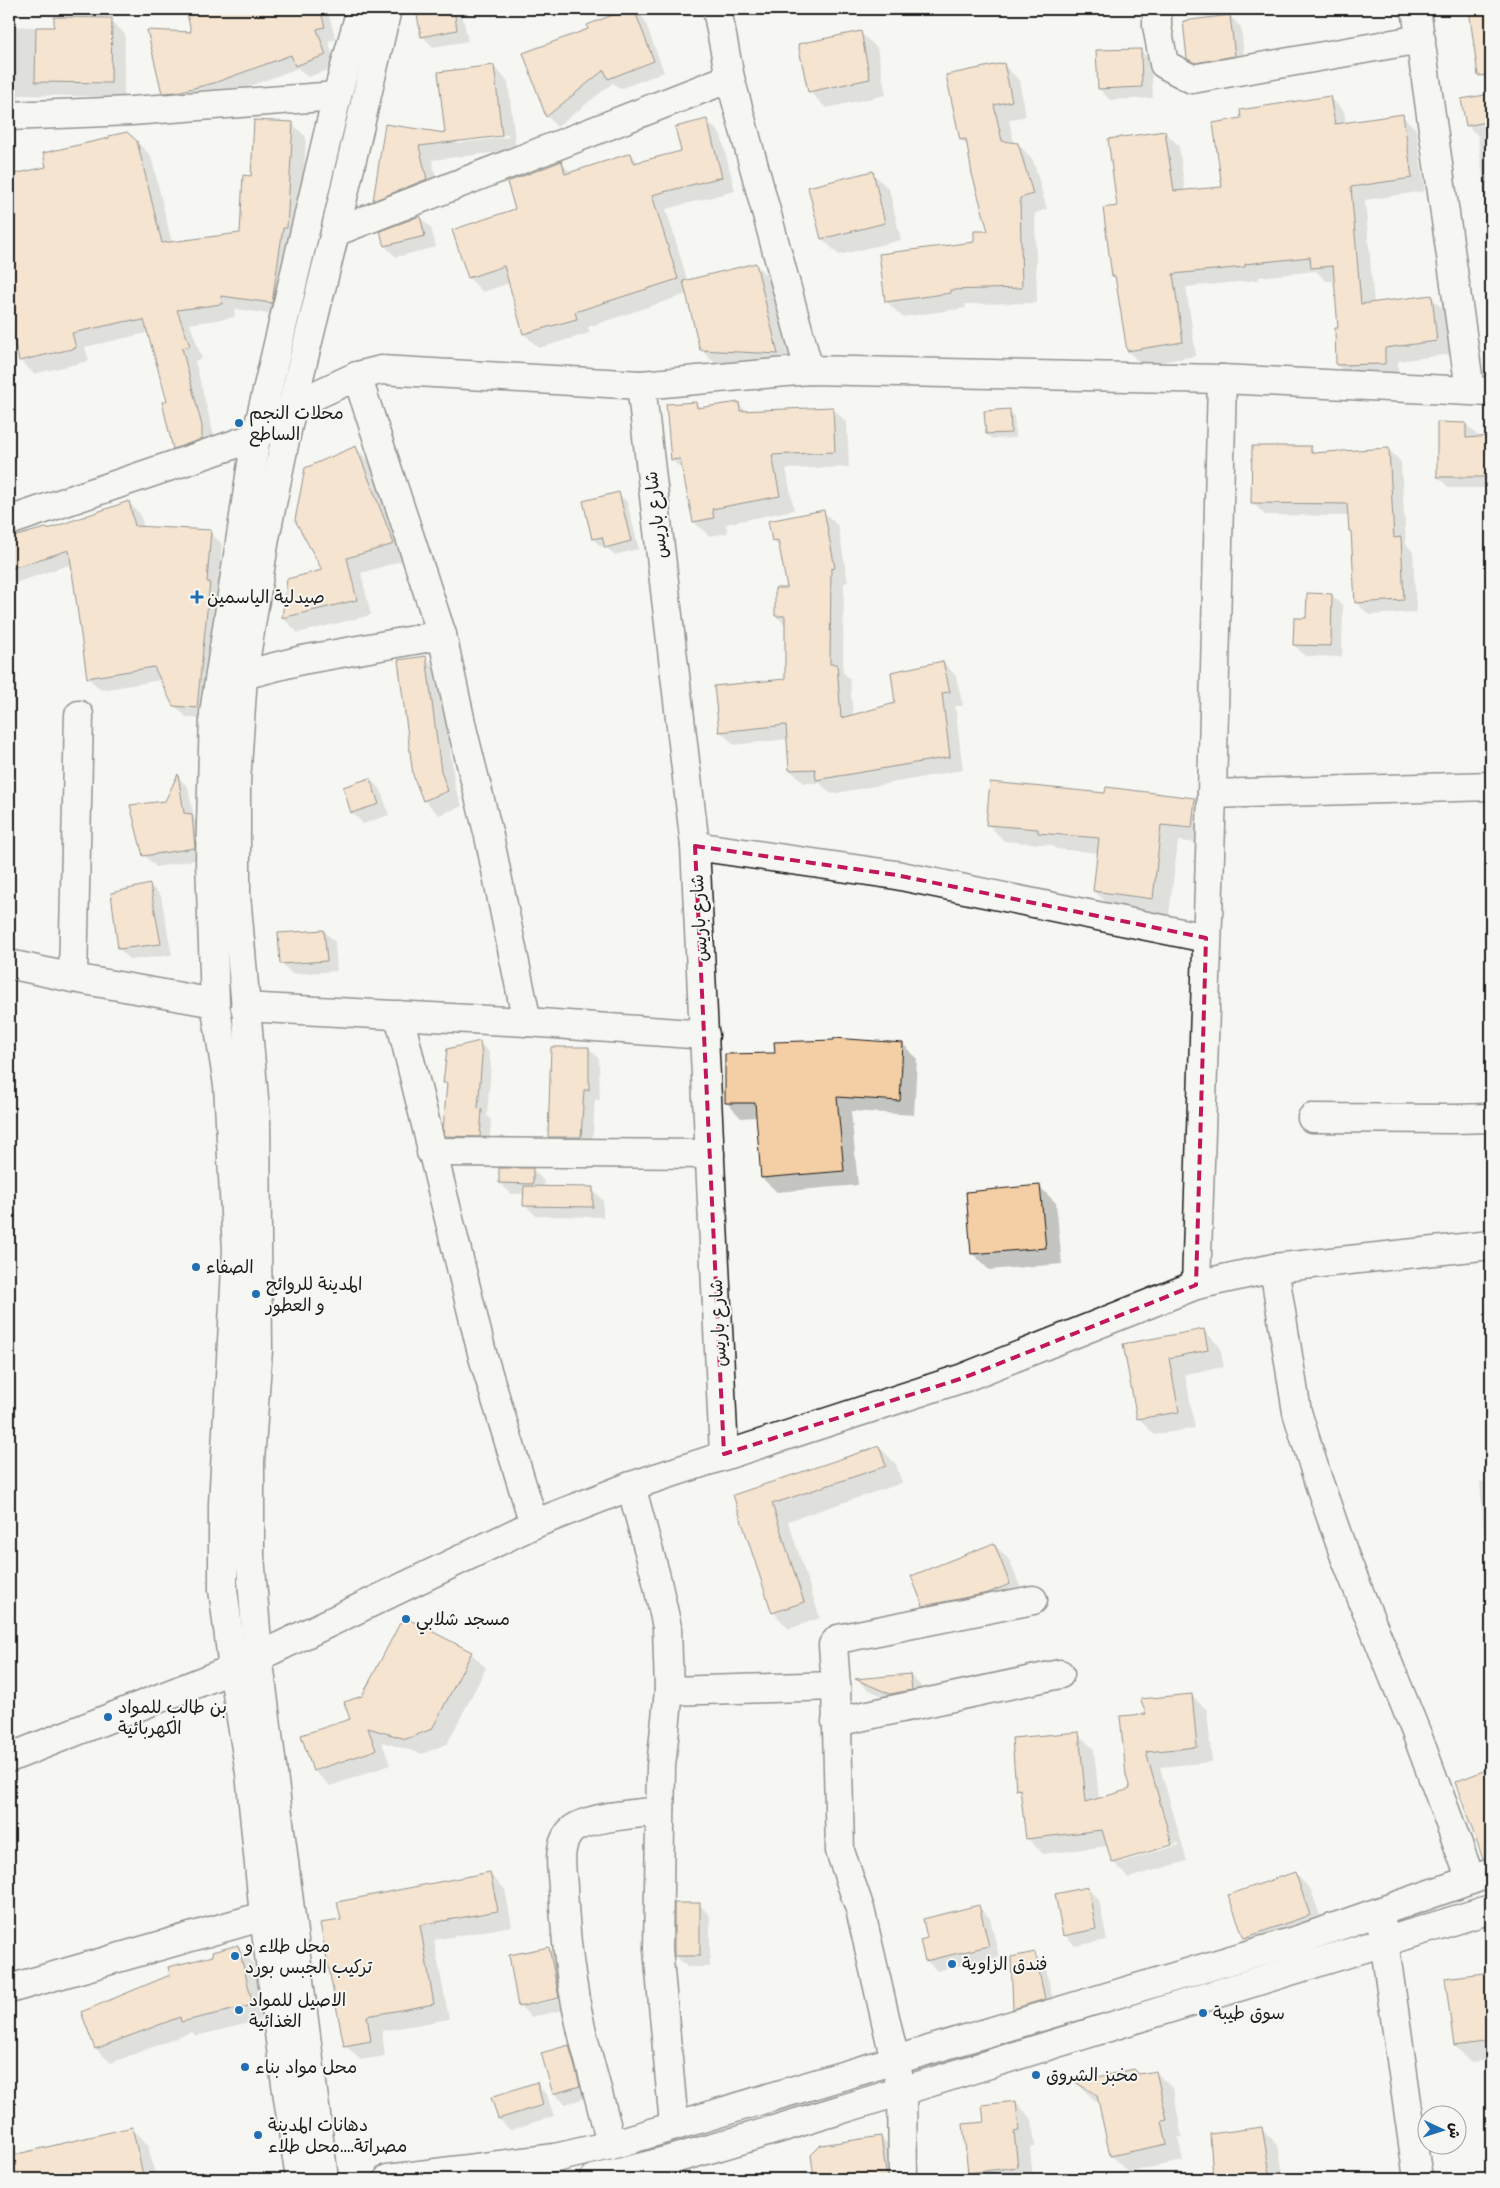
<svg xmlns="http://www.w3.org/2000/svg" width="1500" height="2188" viewBox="0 0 1500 2188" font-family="'Balsamiq Sans','Playpen Sans Arabic',sans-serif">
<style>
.shadow{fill:#0003;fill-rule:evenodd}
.building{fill:#f4cea4;stroke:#1c1c1c}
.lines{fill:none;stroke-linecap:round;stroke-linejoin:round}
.minor-casing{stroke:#1c1c1c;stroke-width:31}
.major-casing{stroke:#1c1c1c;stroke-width:31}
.minor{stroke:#f6f6f2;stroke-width:28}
.major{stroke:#f6f6f2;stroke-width:28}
.marked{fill:none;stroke:#c2185b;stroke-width:4;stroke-dasharray:10 6;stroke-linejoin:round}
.poi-dot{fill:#1f6fb2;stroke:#f6f6f2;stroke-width:2}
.labels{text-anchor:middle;stroke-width:4;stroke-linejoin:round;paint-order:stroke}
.poi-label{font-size:18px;fill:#1c1c1c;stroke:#f6f6f2;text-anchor:start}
.street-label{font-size:18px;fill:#1c1c1c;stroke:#f6f6f2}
</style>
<rect width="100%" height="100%" fill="#f6f6f2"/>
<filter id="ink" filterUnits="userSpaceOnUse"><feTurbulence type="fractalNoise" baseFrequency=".02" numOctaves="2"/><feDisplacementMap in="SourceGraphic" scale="10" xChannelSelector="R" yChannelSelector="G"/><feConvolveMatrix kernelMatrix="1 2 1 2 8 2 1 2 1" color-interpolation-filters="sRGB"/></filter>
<g filter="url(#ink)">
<g class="shadow">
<path d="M187 9H327L336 39 328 41 337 67 308 77 298 68 226 95 175 104 163 92 192 33Z"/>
<path d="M417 9H461L468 41 433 47 422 36Z"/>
<path d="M633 9 644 19 664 72 620 89 613 83 557 127 547 116 524 54 590 29 588 26Z"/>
<path d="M1471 9H1491V51H1485L1474 40Z"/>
<path d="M1230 16 1241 27 1245 66 1199 69 1188 58Z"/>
<path d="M111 20 125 34 124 97 19 95V101L9 103V26L55 28Z"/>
<path d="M860 32 877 48 886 95 826 108 809 91Z"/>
<path d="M1140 50 1151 61 1153 98 1110 100 1099 89Z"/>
<path d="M1003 64 1019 80 1026 116 1009 120 1014 144H1018L1033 160 1047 209 1035 213 1037 303 965 304 966 308 902 317 886 301 989 232 969 147 961 140Z"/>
<path d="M493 66 508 81 516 150 432 160 440 194 388 214 374 200 386 125 447 135ZM508 134 509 137 458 143V140Z"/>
<path d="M1491 96V209L1486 204 1478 136 1467 125 1463 100Z"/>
<path d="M1330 97 1344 111 1346 124 1402 116 1416 129 1425 191 1365 200 1374 304 1432 298 1446 312 1451 354 1398 361V378L1351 379 1337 365 1339 329 1335 281H1326L1316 271 1259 277V280L1186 287 1196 356 1142 365 1128 351 1117 280 1113 276 1118 207 1165 132 1179 146 1185 191 1223 188 1243 120Z"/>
<path d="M707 120 721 135 735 191 666 209 688 282 756 265 772 281 794 370 718 366 701 350 687 294 588 327 590 333 539 348 524 334 510 283 483 292 469 278 517 209 561 163 572 173 631 154 639 163 682 152Z"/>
<path d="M293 124 306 137 300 241 285 316 234 309 235 317 190 324 202 359 195 361 215 440 188 462 174 448 169 402 150 334 147 333 85 347 89 361 34 374 20 360 9 311V176L47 168 137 142 151 156 172 243 241 234 252 177Z"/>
<path d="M872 173 889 189 901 240 839 255 822 239 810 188Z"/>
<path d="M420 217 431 228 436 247 396 257 385 246 381 232Z"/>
<path d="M696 403 701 408 738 403 747 412 833 408 847 423 849 467 786 469 794 510 726 524 728 533 709 536 694 522 684 471 672 460Z"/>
<path d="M1009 410 1014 416 1016 438 992 439 987 434Z"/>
<path d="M1466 424 1477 435V438L1491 437V488H1449L1438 477Z"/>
<path d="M1310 447 1316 454 1388 449 1401 462 1406 544 1413 552 1416 612 1369 615 1356 602 1352 533 1350 531 1349 516 1265 515 1252 502Z"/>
<path d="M356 448 371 463 408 559 361 573 371 615 298 633 283 618 288 580 324 571Z"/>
<path d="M619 494 627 502 639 549 614 555 605 546 601 547 593 539Z"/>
<path d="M128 502 140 514 144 528 210 532 222 544 208 720 186 717 174 705 161 680 101 690 88 678 72 564 9 585V540L45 529 48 530Z"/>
<path d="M824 512 838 526 848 582 844 583 843 672 850 679 853 716 896 704 943 662 956 676 963 706H955L963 770 831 794 820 783H804L790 770 788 739 734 745 720 731 786 680V626L776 616 788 589 781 549 773 541 770 522Z"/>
<path d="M1332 595 1343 606 1342 657 1305 656 1294 645 1307 620Z"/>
<path d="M426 658 441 673 455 787 462 806 439 815 424 800Z"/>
<path d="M9 668 17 677 13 750H9Z"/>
<path d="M178 777 188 787 194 818 202 826 205 858 156 867 145 856 132 806 166 802Z"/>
<path d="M370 779 381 790 389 815 363 824 353 813 344 787Z"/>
<path d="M1106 794 1195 799 1211 816 1208 844 1178 841 1169 915 1111 907 1094 891 1099 853 1056 849 1052 845 1004 841 988 824Z"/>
<path d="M150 885 161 896 172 955 130 960 119 949Z"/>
<path d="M324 931 335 942 337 971 292 974 281 963Z"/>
<path d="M479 1042 489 1052 491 1066 487 1116 491 1120 489 1146H456L446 1136 448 1086 445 1082Z"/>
<path d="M903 1044 917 1059 914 1115 851 1111 858 1185 777 1192 762 1178 757 1117 741 1118 727 1103 776 1055Z"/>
<path d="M589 1048 599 1059 600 1100H595L592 1148H560L549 1137Z"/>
<path d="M533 1170 544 1181V1188L592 1189 603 1200V1217L536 1216 525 1205V1194H511L500 1183Z"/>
<path d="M1040 1187 1056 1203 1062 1264 989 1270 973 1254Z"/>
<path d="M1204 1330 1220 1347 1224 1367 1185 1374 1195 1428 1155 1435 1139 1419 1125 1345Z"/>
<path d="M879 1447 896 1464 902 1483 788 1521 820 1618 789 1629 773 1612 734 1496Z"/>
<path d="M1491 1481V1552L1485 1545 1480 1482Z"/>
<path d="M994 1544 1010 1561 1026 1601 941 1622 924 1605Z"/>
<path d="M1491 1636V1664L1486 1659 1483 1637Z"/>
<path d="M471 1653 486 1668 447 1744 422 1754 382 1742 390 1765 330 1786 314 1771 303 1736 351 1719 363 1697Z"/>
<path d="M910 1675 921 1686 922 1700 902 1705 867 1689 857 1680Z"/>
<path d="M1191 1695 1207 1710 1212 1762 1160 1767 1187 1861 1128 1878 1113 1862 1108 1846 1043 1854 1027 1838 1022 1793 1017 1789 1078 1734 1094 1749 1099 1800 1131 1790 1148 1715ZM1178 1843 1179 1845 1121 1862V1859Z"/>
<path d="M1491 1770V1866L1484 1858 1456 1783Z"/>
<path d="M1295 1873 1311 1890 1326 1932 1261 1954 1245 1938Z"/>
<path d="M490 1874 505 1889 512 1926 434 1940 449 2019 382 2031 385 2056 360 2060 345 2045 342 1921Z"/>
<path d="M1088 1889 1099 1900 1107 1940 1075 1946 1065 1935Z"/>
<path d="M700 1905 710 1916V1967H687L676 1956Z"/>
<path d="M979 1907 990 1918 999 1957 937 1971 926 1960 929 1939Z"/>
<path d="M238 1947 252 1961 266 2019 196 2036 192 2032 111 2063 96 2049 83 2013Z"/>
<path d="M549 1948 559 1959 569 2009 531 2017 520 2006ZM565 1996 566 1998 526 2006V2004Z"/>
<path d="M9 1952 18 1984 9 1989Z"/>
<path d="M1034 1954 1045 1964 1055 2010 1025 2019 1014 2008Z"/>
<path d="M1491 1974V2060L1471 2062 1455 2046 1447 1979Z"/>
<path d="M569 2047 580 2058 590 2097 565 2104 554 2093Z"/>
<path d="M1156 2072 1173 2089 1182 2137H1178L1183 2161 1128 2172 1111 2156 1100 2103 1093 2099 1077 2083Z"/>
<path d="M536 2084 547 2095 554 2116 510 2130 499 2119Z"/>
<path d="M1016 2102 1032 2119 1035 2147 1030 2148 1033 2179H976L969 2173 986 2123Z"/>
<path d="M132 2128 148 2145 156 2179H9V2158Z"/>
<path d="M1262 2129 1278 2145 1284 2179H1214L1212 2135Z"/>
<path d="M881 2137 897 2154 901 2179H815L813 2156Z"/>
</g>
<g class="building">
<path d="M186 9H320L325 27 317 29 326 55 295 66 291 55 214 83 177 92 162 93 147 30 191 32Z"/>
<path d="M416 9H454L457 30 421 37Z"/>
<path d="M628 9H634L654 61 608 79 604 70 546 117 523 53 588 29 587 25Z"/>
<path d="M1469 9H1491V75L1478 76Z"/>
<path d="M1230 15 1235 56 1195 63 1187 59 1183 21Z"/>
<path d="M54 17 112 18 111 83 35 82 36 27H54Z"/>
<path d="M861 31 870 79 808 92 798 44Z"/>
<path d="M1141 49 1142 87 1098 89 1096 50Z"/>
<path d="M1004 63 1012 101 994 105 1002 141 1018 143 1033 194 1020 198 1022 288 950 290 951 293 885 302 879 254 974 242V231H988L972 174 966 139 960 140 946 75Z"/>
<path d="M494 65 502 136 419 146 427 179 373 201 385 124 445 133 438 72Z"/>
<path d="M1491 94V121L1466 126 1461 99Z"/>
<path d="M1330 96 1335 124 1403 114 1412 178 1351 187 1361 304 1432 295 1437 341 1385 348V364L1336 365 1335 328H1338L1333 266 1311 268 1310 257 1245 264V267L1173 274 1183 342 1127 351 1115 276H1112L1103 208 1117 206 1108 139 1165 131 1174 191 1222 187 1213 123 1241 118 1240 110Z"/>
<path d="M707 119 722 177 652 195 678 279 575 312 577 319 523 334 504 266 468 278 452 230 515 209 507 182 562 161 565 174 631 153 634 163 681 151 675 127Z"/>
<path d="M254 120 293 122 287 228H283L272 303 221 296 222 304 177 310 190 346 182 348 202 426V439L173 449 162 402 167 401 144 320 133 322V320L72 333 76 348 19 361 9 317V175L46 167 43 153 109 138V136L127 132 137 141 162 243 240 233 243 175 251 176Z"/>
<path d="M873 171 885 223 821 239 808 187Z"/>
<path d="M420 216 425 236 384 246 380 231Z"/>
<path d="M756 263 778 354 700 350 683 281Z"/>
<path d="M696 402 697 408 739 402 740 411 833 407 835 452 772 455 780 496 712 509 714 518 693 522 680 459 671 460 666 404Z"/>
<path d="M1010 409 1011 433 986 434 984 411Z"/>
<path d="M1437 422 1466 423V438L1491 436V477H1437Z"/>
<path d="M356 446 394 544 347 558 357 600 282 618 287 579 322 570 295 520 305 468Z"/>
<path d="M1252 446H1311V453L1389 448 1394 538 1401 537 1404 600 1355 603 1351 531H1349L1347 504 1251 503Z"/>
<path d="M619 492 631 541 605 548 602 537 592 539 583 501Z"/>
<path d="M129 501 135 526 211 530 207 582H210L197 708 173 706 154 667 87 678 69 550 9 569V538L45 528 48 529Z"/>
<path d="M824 510 835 568 831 569 830 664H837L841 718 895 703 891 672 943 661 950 692 942 693 950 757 816 780 815 769 789 770 786 725 719 732 714 686 785 679V616H775V588H787L778 540 772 541 768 521Z"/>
<path d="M1307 593 1332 594 1331 646 1293 645 1294 618H1306Z"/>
<path d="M426 656 441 771 448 791 423 801 413 775 398 660Z"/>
<path d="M178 774 184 813 192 814 195 848 143 856 130 805 165 801Z"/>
<path d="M370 778 379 804 351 813 343 787Z"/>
<path d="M990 782 1105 793 1106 787 1195 798 1192 828 1161 825 1153 899 1093 891 1099 838 1038 833V829L986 825Z"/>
<path d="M150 884 161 944 118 949 111 893Z"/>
<path d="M324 930 327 961 280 964 278 933Z"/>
<path d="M834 1038 903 1043 900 1101 837 1097 844 1171 761 1178 755 1103H725V1054L775 1053 774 1042 834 1040Z"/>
<path d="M480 1041 482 1056 478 1108 482 1109 480 1137 445 1136 443 1129 447 1083H443L447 1049Z"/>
<path d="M551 1047H589V1090H584L581 1137H548Z"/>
<path d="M499 1168H533V1184L499 1183Z"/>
<path d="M1040 1185 1046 1248 971 1254 966 1192Z"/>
<path d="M524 1186 593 1187V1207L523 1206Z"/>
<path d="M1204 1329 1208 1350 1169 1358 1179 1412 1137 1419 1123 1344Z"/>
<path d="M879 1446 886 1466 772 1504 804 1602 772 1613 733 1495Z"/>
<path d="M994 1543 1010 1584 988 1593 923 1606 911 1576Z"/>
<path d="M410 1620 472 1652 432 1729 406 1739 368 1728 376 1750 313 1771 301 1735 350 1719 344 1702 362 1696 400 1623Z"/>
<path d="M910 1674 912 1690 890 1694 855 1679Z"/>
<path d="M1192 1694 1197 1747 1146 1752 1172 1845 1112 1863 1102 1830 1026 1839 1020 1789 1016 1790 1012 1738 1079 1732 1086 1802 1130 1789 1126 1775 1120 1716 1146 1714 1140 1699Z"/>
<path d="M1491 1768V1858L1483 1859 1455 1782Z"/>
<path d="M490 1872 498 1911 420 1925 434 2004 367 2016 371 2041 344 2046 320 1923 341 1920 337 1902Z"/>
<path d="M1295 1872 1310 1915 1244 1938 1228 1895Z"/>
<path d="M1088 1887 1096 1929 1063 1936 1055 1894Z"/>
<rect x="674" y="1903" width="26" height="53"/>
<path d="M979 1905 989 1946 925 1961 920 1940 927 1938 923 1919Z"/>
<path d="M238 1945 253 2005 181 2022 180 2017 95 2049 81 2012 170 1975 168 1967 213 1956 212 1952Z"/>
<path d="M549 1947 559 1998 518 2007 509 1955Z"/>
<path d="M1035 1952 1045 1999 1013 2009 1011 1957Z"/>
<path d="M1491 1972V2041L1454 2046 1445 1978Z"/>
<path d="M569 2045 580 2086 553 2094 541 2053Z"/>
<path d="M1134 2069 1139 2074 1156 2071 1167 2120 1162 2121 1167 2144 1110 2156 1097 2095 1075 2082Z"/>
<path d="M537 2082 543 2105 498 2119 491 2097Z"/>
<path d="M1016 2101 1019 2131 1014 2132 1018 2167 968 2173 963 2124 984 2122 982 2105Z"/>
<path d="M132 2127 144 2179H9V2156Z"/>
<path d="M1262 2127 1271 2179H1213L1210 2134Z"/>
<path d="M881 2136 887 2179H814L811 2155 821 2145Z"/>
</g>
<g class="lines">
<defs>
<g id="minor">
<path d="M717 9 730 78 809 370"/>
<path d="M1157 9V26L1164 64 1192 79 1421 39"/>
<path d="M1416 9 1470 390"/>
<path d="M9 116 131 111 337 96"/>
<path d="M335 232 730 78"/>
<path d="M357 376 442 635 463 732 489 836 527 1022"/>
<path d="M641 385 695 846 724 1454"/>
<path d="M9 521 256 437 292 406 357 376 381 370 641 385 809 370 1222 379 1491 392"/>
<path d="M243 675 302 660 442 635"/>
<path d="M1212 794 1491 786"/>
<path d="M695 846 896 875 1206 938"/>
<path d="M9 964 73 978 215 1003"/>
<path d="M73 978 79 715"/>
<path d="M245 1007 527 1022 705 1035"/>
<path d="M399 1015 483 1357 534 1524"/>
<path d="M1312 1118 1453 1119 1491 1118"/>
<path d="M431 1152 710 1154"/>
<path d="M1274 1268 1297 1412 1318 1480 1345 1557 1416 1732 1471 1880"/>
<path d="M1196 1285 1212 794 1222 379"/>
<path d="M631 1486 656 1577 667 1627 669 1691 661 1766 658 1949 674 2125"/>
<path d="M836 1686 833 1645 838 1639 1033 1600"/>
<path d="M669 1691 836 1686 840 1851 860 1909 902 2091 903 2179"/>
<path d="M836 1722 1060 1674"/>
<path d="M9 1758 233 1669 534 1524 631 1486 963 1378 1196 1285 1274 1268 1491 1245"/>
<path d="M1382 1926 1418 2179"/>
<path d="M9 1989 264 1916"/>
<path d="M611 2145C602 2104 589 2064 580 2023 570 1979 565 1933 563 1888 562 1869 557 1848 569 1833 582 1816 639 1814 660 1811"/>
<path d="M300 2179 283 2064 264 1916 250 1773 233 1669 223 1589V1504L237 1250 228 1085 215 1003 210 861 214 713 256 437 337 96 361 9"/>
<path d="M324 2179 258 1655 250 1555V1461L258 1350 256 1121 236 895V783L243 675 265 538 292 406 335 232 387 9"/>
<path d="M388 2179 555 2158 611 2145 1301 1939 1491 1873"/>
<path d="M594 2179C702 2154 808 2119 915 2087 1108 2029 1300 1969 1491 1909"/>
</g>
<path id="major" d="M300 2179 309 2177 324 2179"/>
</defs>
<use href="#minor" class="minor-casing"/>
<use href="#major" class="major-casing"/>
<use href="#minor" class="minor"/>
<use href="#major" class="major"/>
</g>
</g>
<path d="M0 0H1500V2188H0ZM695 846 896 875 1206 938 1196 1285 963 1378 724 1454Z" fill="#f6f6f2" fill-opacity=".55" fill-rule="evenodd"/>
<path class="marked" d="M695 846 896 875 1206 938 1196 1285 963 1378 724 1454Z"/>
<g class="poi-dot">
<circle cx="239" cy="423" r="5"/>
<path d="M194.5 589.5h5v5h5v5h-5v5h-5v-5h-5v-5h5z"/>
<circle cx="196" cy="1267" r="5"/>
<circle cx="256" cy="1294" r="5"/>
<circle cx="406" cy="1619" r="5"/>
<circle cx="108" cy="1717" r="5"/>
<circle cx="235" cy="1956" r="5"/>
<circle cx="952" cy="1964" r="5"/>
<circle cx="239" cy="2010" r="5"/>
<circle cx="1203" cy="2013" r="5"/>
<circle cx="245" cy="2067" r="5"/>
<circle cx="1036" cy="2075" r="5"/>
<circle cx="258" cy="2135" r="5"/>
</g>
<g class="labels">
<g class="poi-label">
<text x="249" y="419">محلات النجم<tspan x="249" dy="21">الساطع</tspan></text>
<text x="207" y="603">صيدلية الياسمين</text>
<text x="206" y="1273">الصفاء</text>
<text x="266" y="1290">المدينة للروائح<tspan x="266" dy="21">و العطور</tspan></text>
<text x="416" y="1625">مسجد شلابي</text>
<text x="118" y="1713">بن طالب للمواد<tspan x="118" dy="21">الكهربائية</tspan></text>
<text x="245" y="1952">محل طلاء و<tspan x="245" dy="21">تركيب الجبس بورد</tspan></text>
<text x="962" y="1970">فندق الزاوية</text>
<text x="249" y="2006">الاصيل للمواد<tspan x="249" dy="21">الغذائية</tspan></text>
<text x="1213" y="2019">سوق طيبة</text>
<text x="255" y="2073">محل مواد بناء</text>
<text x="1046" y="2081">مخبز الشروق</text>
<text x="268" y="2131">دهانات المدينة<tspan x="268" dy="21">مصراتة....محل طلاء</tspan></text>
</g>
<g class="street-label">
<text transform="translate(656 515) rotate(-97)" y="6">شارع باريس</text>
<text transform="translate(699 918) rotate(-93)" y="6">شارع باريس</text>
<text transform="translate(718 1323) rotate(-93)" y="6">شارع باريس</text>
</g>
</g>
<rect width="1500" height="2188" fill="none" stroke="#f6f6f2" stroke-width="30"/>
<rect x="15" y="15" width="1470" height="2158" fill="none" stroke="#1c1c1c" stroke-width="2" filter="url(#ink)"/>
<g transform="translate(1442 2130) rotate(94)"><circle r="24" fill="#f6f6f2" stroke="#9f9f9c"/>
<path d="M0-4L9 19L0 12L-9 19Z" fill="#1f6fb2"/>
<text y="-8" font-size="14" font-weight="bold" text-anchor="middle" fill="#1c1c1c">ش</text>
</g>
</svg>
